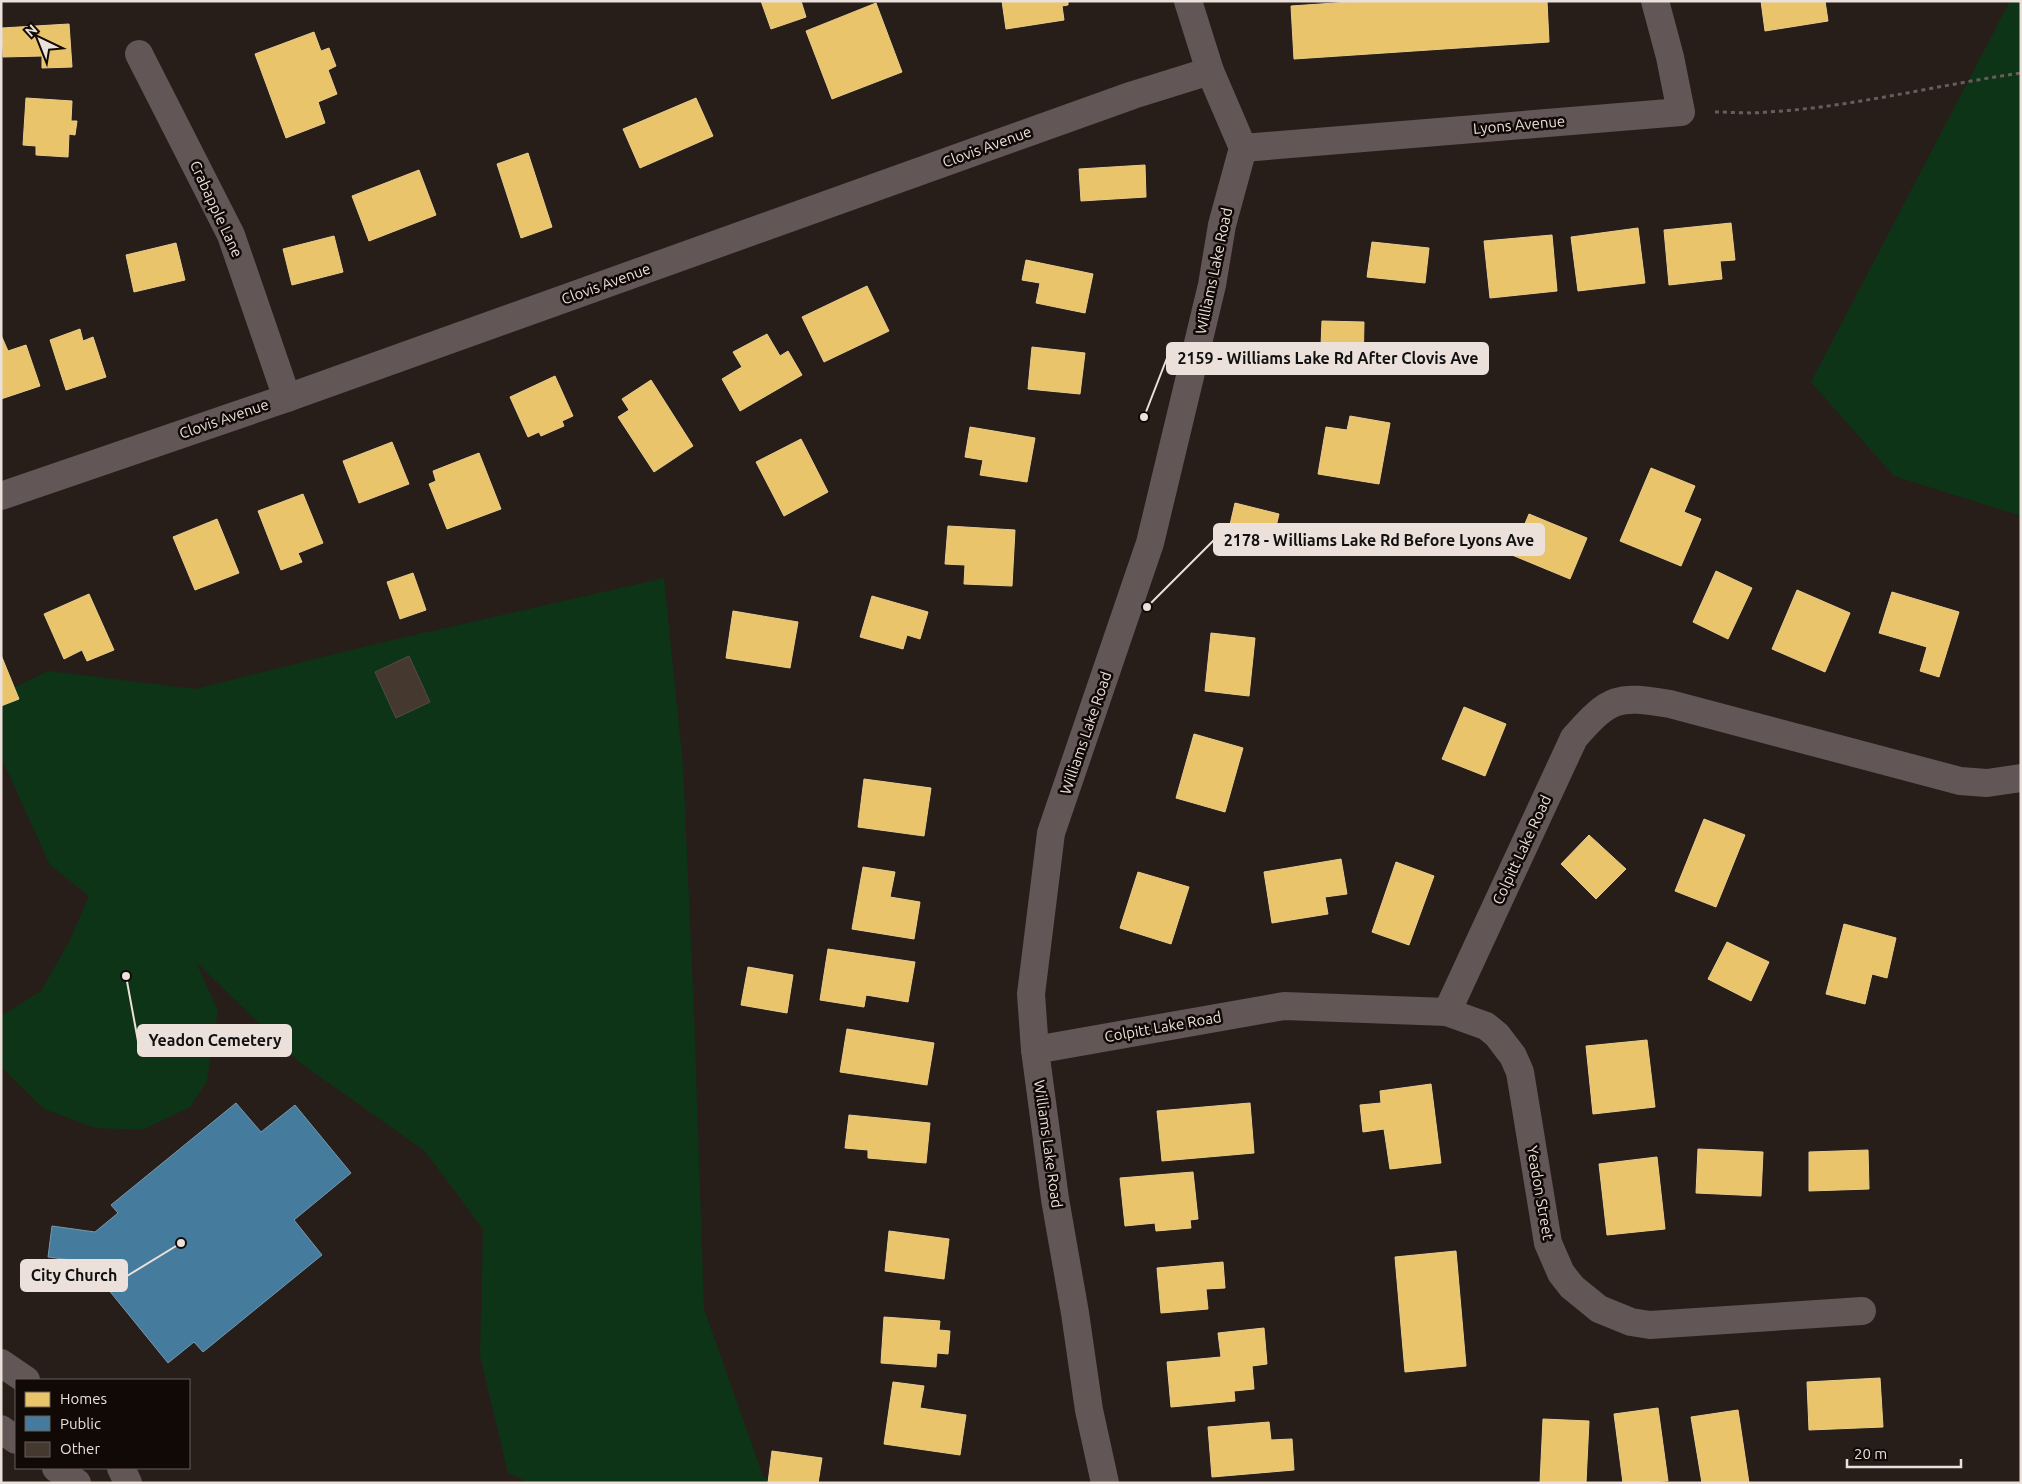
<svg xmlns="http://www.w3.org/2000/svg" width="2022" height="1484" viewBox="0 0 2022 1484" font-family="Ubuntu,sans-serif">
<style>
.green{fill:#0e3417}
.homes{fill:#e9c46a;stroke:#eacc8c}
.public{fill:#457b9d;stroke:#7799af}
.building{fill:#44382f;stroke:#534b48}
.lines{fill:none;stroke-linecap:round;stroke-linejoin:round}
.path{stroke:#675d5c;stroke-width:3;stroke-dasharray:4 4;stroke-linecap:butt}
.minor{stroke:#625656;stroke-width:28}
.major{stroke:#635656;stroke-width:28}
.labels{text-anchor:middle;stroke-width:5;stroke-linejoin:round;paint-order:stroke}
.street-label{font-size:15px;fill:#ebe0da;stroke:#100906}
.leader{fill:none;stroke:#ebe0da;stroke-width:2}
.callout-dot{fill:#ebe0da;stroke:#100906;stroke-width:2}
.callout{fill:#ebe0da;stroke:#ebe0da;stroke-width:2}
.callout-label{font-size:16px;text-anchor:middle;font-weight:bold;fill:#111}
</style>
<rect width="100%" height="100%" fill="#271e1a"/>
<g class="green">
<path d="M2010 1H2021V516L1894 476 1811 382Z"/>
<path d="M664 578 683 765 694 1013 704 1309 763 1476 773 1483H530L508 1473 480 1356 483 1229 425 1151 299 1062 196 962 218 1011 207 1081 190 1107 142 1130 96 1128 44 1109 1 1067V1016L41 991 69 942 89 896 50 865 1 757V694L48 671 195 689 371 645Z"/>
</g>
<g class="homes">
<path d="M761 1H801L806 17 771 29Z"/>
<path d="M1002 1H1068V5L1062 6 1064 20 1006 29Z"/>
<path d="M1364 1H1547L1549 42 1294 59 1291 6Z"/>
<path d="M1761 1H1825L1828 21 1765 31Z"/>
<path d="M876 3 902 72 832 99 806 31Z"/>
<path d="M69 24 72 67 42 68V56L3 57 2 28Z"/>
<path d="M314 32 321 51 329 48 336 66 328 70 337 94 318 102 325 123 286 138 255 54Z"/>
<path d="M26 98 72 101 71 121H77L75 135 69 134 68 157 36 155V146L23 145Z"/>
<path d="M696 98 713 136 640 168 623 129Z"/>
<path d="M528 153 552 227 521 238 497 164Z"/>
<path d="M1145 165 1146 197 1081 201 1079 169Z"/>
<path d="M419 170 436 215 369 241 352 196Z"/>
<path d="M1731 223 1735 260 1720 261 1722 279 1669 285 1664 230Z"/>
<path d="M1638 228 1645 283 1578 291 1571 237Z"/>
<path d="M1552 235 1557 291 1490 298 1484 241Z"/>
<path d="M334 236 343 272 292 285 283 249Z"/>
<path d="M1372 242 1429 248 1425 283 1367 277Z"/>
<path d="M176 243 185 280 134 292 126 255Z"/>
<path d="M1026 260 1093 274 1085 313 1036 303 1040 283 1022 280Z"/>
<path d="M867 286 889 331 824 362 802 317Z"/>
<path d="M1322 321 1364 322 1363 372 1320 370Z"/>
<path d="M80 329 83 341 93 337 106 377 66 390 50 340Z"/>
<path d="M767 334 780 356 788 351 802 375 740 411 722 379 742 367 733 352Z"/>
<path d="M1 335 8 351 26 345 40 386 1 399Z"/>
<path d="M1032 347 1085 353 1080 394 1028 389Z"/>
<path d="M555 376 573 416 562 421 564 426 541 436 539 432 528 437 510 397Z"/>
<path d="M651 380 693 446 654 472 618 417 629 410 622 399Z"/>
<path d="M1350 416 1390 423 1379 484 1318 474 1326 427 1347 430Z"/>
<path d="M970 427 1035 438 1027 482 980 475 983 460 965 457Z"/>
<path d="M801 439 828 492 784 516 756 462Z"/>
<path d="M392 442 409 484 359 503 343 461Z"/>
<path d="M479 453 501 509 447 529 429 484 436 481 433 471Z"/>
<path d="M1651 468 1695 486 1684 512 1701 519 1681 566 1620 541Z"/>
<path d="M303 494 323 543 298 553 302 562 281 570 258 511Z"/>
<path d="M1235 503 1279 514 1270 552 1226 542Z"/>
<path d="M1529 514 1587 538 1570 579 1512 555Z"/>
<path d="M217 519 239 573 195 590 173 537Z"/>
<path d="M948 526 1015 530 1012 586 964 584 965 565 945 564Z"/>
<path d="M1716 571 1752 588 1728 639 1693 622Z"/>
<path d="M413 573 426 610 400 619 387 582Z"/>
<path d="M1797 590 1850 613 1825 672 1772 649Z"/>
<path d="M1892 592 1959 612 1939 677 1920 671 1927 647 1879 633Z"/>
<path d="M89 594 114 650 87 661 82 650 64 659 44 614Z"/>
<path d="M872 596 928 612 920 639 907 635 903 649 860 637Z"/>
<path d="M733 611 798 622 790 668 726 658Z"/>
<path d="M1211 633 1255 638 1249 696 1205 691Z"/>
<path d="M1 655 19 699 1 706Z"/>
<path d="M1464 707 1506 724 1485 776 1442 759Z"/>
<path d="M1194 734 1243 748 1225 812 1176 798Z"/>
<path d="M864 779 931 788 924 836 858 827Z"/>
<path d="M1704 819 1745 835 1716 907 1675 891Z"/>
<path d="M1589 835 1626 869 1596 899 1561 864Z"/>
<path d="M1341 859 1347 894 1325 897 1328 914 1272 923 1264 872Z"/>
<path d="M1396 862 1434 876 1409 945 1372 932Z"/>
<path d="M863 867 895 872 890 897 920 902 914 939 852 929Z"/>
<path d="M1138 872 1189 887 1171 944 1120 928Z"/>
<path d="M1844 924 1896 938 1887 978 1872 974 1865 1004 1826 994Z"/>
<path d="M1727 942 1769 962 1751 1001 1708 979Z"/>
<path d="M828 949 915 962 908 1002 866 995 864 1007 820 1000Z"/>
<path d="M748 967 793 975 787 1013 741 1005Z"/>
<path d="M847 1029 934 1043 927 1085 840 1072Z"/>
<path d="M1647 1040 1655 1107 1593 1114 1586 1046Z"/>
<path d="M1431 1084 1441 1163 1390 1169 1384 1129 1363 1132 1360 1105 1381 1103 1380 1091Z"/>
<path d="M1250 1103 1254 1153 1162 1161 1157 1111Z"/>
<path d="M849 1115 930 1123 926 1163 868 1158V1150L845 1148Z"/>
<path d="M1698 1149 1763 1152 1761 1196 1696 1193Z"/>
<path d="M1868 1150 1869 1189 1809 1191V1152Z"/>
<path d="M1657 1157 1665 1229 1607 1235 1599 1164Z"/>
<path d="M1193 1172 1198 1219 1190 1220 1191 1228 1156 1231 1155 1223 1125 1226 1120 1178Z"/>
<path d="M889 1231 949 1239 944 1279 885 1271Z"/>
<path d="M1456 1251 1466 1366 1405 1372 1395 1257Z"/>
<path d="M1223 1262 1225 1288 1206 1289 1208 1309 1161 1313 1157 1268Z"/>
<path d="M884 1317 940 1321 939 1330 950 1331 948 1354 937 1353 936 1367 881 1363Z"/>
<path d="M1264 1328 1267 1364 1252 1366 1254 1389 1234 1391 1235 1401 1171 1407 1167 1362 1221 1357 1218 1333Z"/>
<path d="M1880 1378 1883 1427 1809 1430 1807 1382Z"/>
<path d="M893 1382 924 1386 920 1408 966 1415 960 1455 884 1444Z"/>
<path d="M1658 1408 1668 1481 1623 1483 1614 1414Z"/>
<path d="M1738 1410 1749 1483H1702L1691 1417Z"/>
<path d="M1543 1419 1589 1421 1586 1483H1540Z"/>
<path d="M1269 1422 1271 1440 1292 1439 1294 1470 1212 1477 1208 1427Z"/>
<path d="M772 1451 822 1458 818 1483H768Z"/>
</g>
<path class="public" d="M236 1103 261 1132 295 1105 351 1173 294 1220 322 1255 203 1352 194 1342 168 1363 86 1262 48 1257 52 1226 95 1232 118 1213 111 1205Z"/>
<path class="building" d="M409 656 430 702 396 718 375 672Z"/>
<g class="lines">
<path class="path" d="M1715 112C1732 112 1750 114 1768 112 1853 107 1937 85 2021 73"/>
<g class="minor">
<path d="M139 54 231 235 287 398"/>
<path d="M1243 148 1681 112 1670 57 1655 1"/>
<path d="M1 496 287 398 1133 95 1210 71"/>
<path d="M1447 1012 1574 738C1610 697 1617 695 1670 704L1960 781 1987 783 2021 778"/>
<path d="M1035 1050 1284 1006 1447 1012 1486 1026 1497 1035 1513 1056 1520 1072 1548 1243 1561 1273 1572 1287 1599 1309 1631 1322 1650 1325 1862 1311"/>
</g>
<g class="major">
<path d="M1 1363 26 1380"/>
<path d="M1 1429 16 1440"/>
<path d="M56 1468 77 1483"/>
<path d="M121 1468 128 1483"/>
<path d="M1105 1483 1089 1410 1075 1313 1055 1199 1035 1050 1031 994 1051 833 1150 543 1212 285 1222 225 1243 148 1210 71 1188 1"/>
</g>
</g>
<g class="labels">
<g class="street-label">
<text transform="translate(1519 125) rotate(-5)" y="5">Lyons Avenue</text>
<text transform="translate(987 147) rotate(-20)" y="5">Clovis Avenue</text>
<text transform="translate(216 209) rotate(65)" y="5">Crabapple Lane</text>
<text transform="translate(1214 271) rotate(-78)" y="5">Williams Lake Road</text>
<text transform="translate(606 284) rotate(-20)" y="5">Clovis Avenue</text>
<text transform="translate(224 419) rotate(-19)" y="5">Clovis Avenue</text>
<text transform="translate(1086 733) rotate(-71)" y="5">Williams Lake Road</text>
<text transform="translate(1522 850) rotate(-65)" y="5">Colpitt Lake Road</text>
<text transform="translate(1163 1027) rotate(-10)" y="5">Colpitt Lake Road</text>
<text transform="translate(1048 1144) rotate(82)" y="5">Williams Lake Road</text>
<text transform="translate(1540 1193) rotate(80)" y="5">Yeadon Street</text>
</g>
</g>
<path class="leader" d="M1144 417L1167 358M1147 607L1214 540M126 976L138 1041M181 1243L127 1276"/>
<g class="callout-dot">
<circle cx="1144" cy="417" r="5"/>
<circle cx="1147" cy="607" r="5"/>
<circle cx="126" cy="976" r="5"/>
<circle cx="181" cy="1243" r="5"/>
</g>
<g class="callout">
<rect x="1167" y="343" width="321" height="31" rx="5"/>
<rect x="1214" y="524" width="330" height="31" rx="5"/>
<rect x="138" y="1025" width="153" height="31" rx="5"/>
<rect x="21" y="1260" width="106" height="31" rx="5"/>
</g>
<g class="callout-label">
<text x="1328" y="364">2159 - Williams Lake Rd After Clovis Ave</text>
<text x="1379" y="546">2178 - Williams Lake Rd Before Lyons Ave</text>
<text x="215" y="1046">Yeadon Cemetery</text>
<text x="74" y="1281">City Church</text>
</g>
<rect width="2022" height="1484" fill="none" stroke="#ebe0da" stroke-width="5"/>
<rect x="15" y="1379" width="175" height="90" fill="#100906" stroke="#685f5b"/>
<rect x="25" y="1392" width="25" height="15" fill="#e9c46a" stroke="#685f5b"/>
<text x="60" y="1404" font-size="15" fill="#ebe0da">Homes</text>
<rect x="25" y="1416" width="25" height="15" fill="#457b9d" stroke="#685f5b"/>
<text x="60" y="1429" font-size="15" fill="#ebe0da">Public</text>
<rect x="25" y="1442" width="25" height="15" fill="#44382f" stroke="#685f5b"/>
<text x="60" y="1454" font-size="15" fill="#ebe0da">Other</text>
<g transform="translate(40 40) rotate(317)" stroke="#100906" stroke-width="4" paint-order="stroke">
<path d="M0-4L9 19L0 12L-9 19Z" fill="#ebe0da"/>
<text y="-8" font-size="14" font-weight="bold" text-anchor="middle" fill="#ebe0da">N</text>
</g>
<path d="M1847 1459v8h114v-8" fill="none" stroke="#ebe0da" stroke-width="2.5"/>
<text x="1854" y="1459" font-size="15" fill="#ebe0da" stroke="#100906" stroke-width="4" paint-order="stroke">20 m</text>
</svg>
